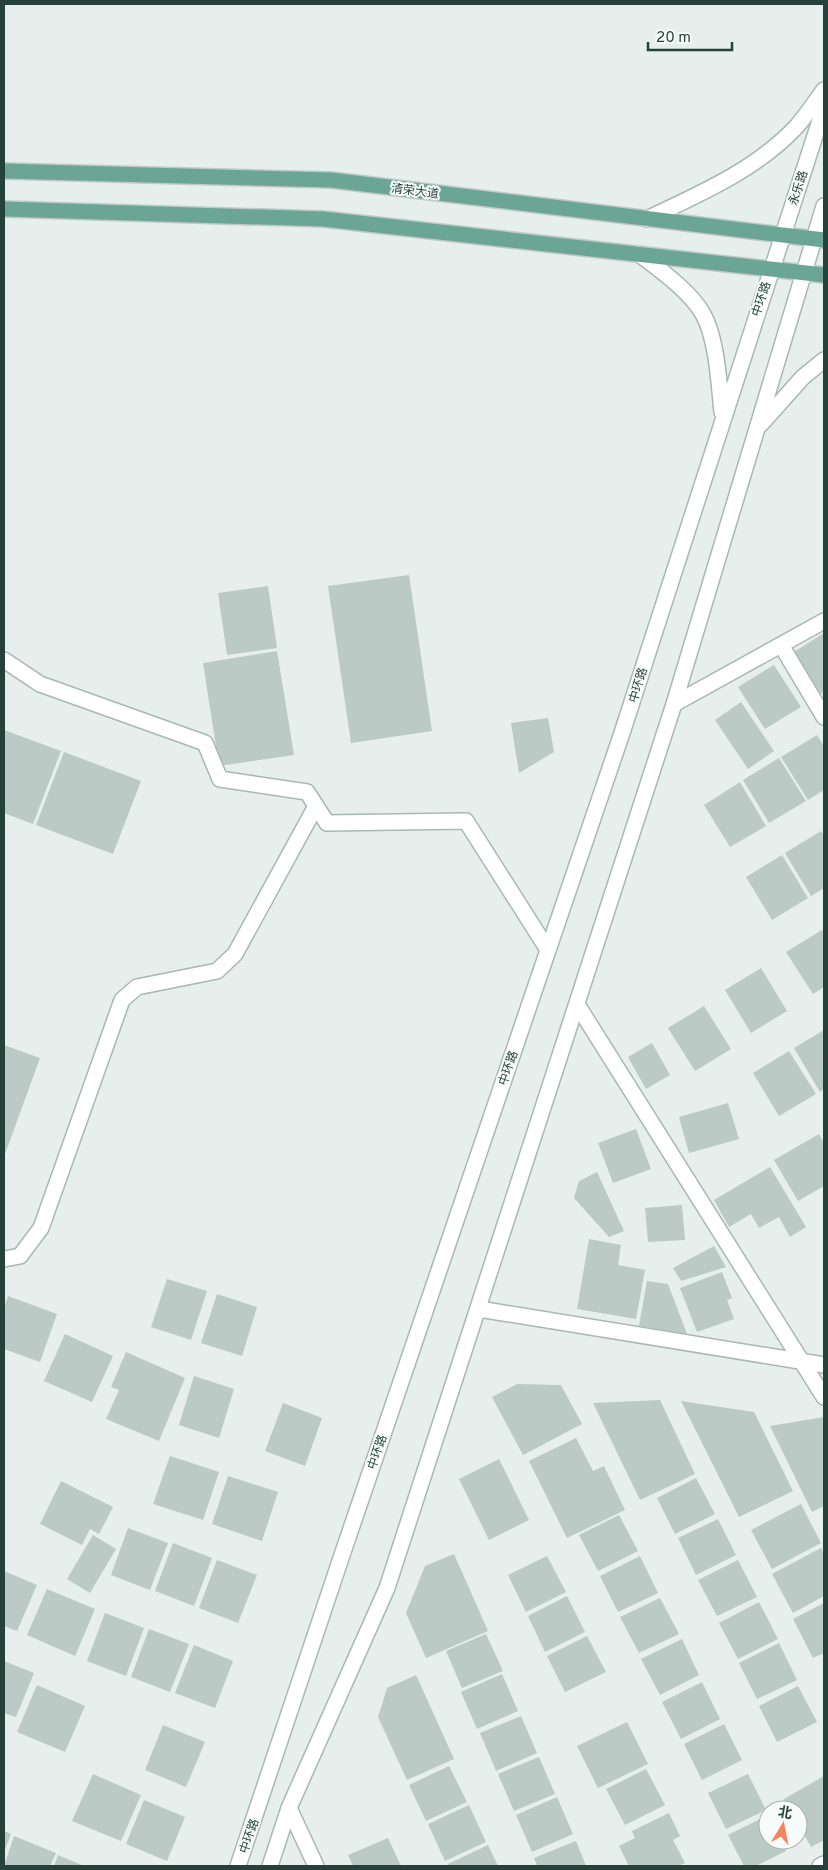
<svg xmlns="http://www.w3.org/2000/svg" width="828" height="1870" viewBox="0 0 828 1870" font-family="Overpass,'Noto Sans SC',sans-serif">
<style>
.building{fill:#bbcac4}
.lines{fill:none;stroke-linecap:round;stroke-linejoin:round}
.minor-casing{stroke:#a8b8b2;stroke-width:18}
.major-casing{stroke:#c2cac8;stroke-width:18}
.minor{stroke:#fff;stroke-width:15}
.major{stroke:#6aa596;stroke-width:15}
.labels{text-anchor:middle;stroke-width:4;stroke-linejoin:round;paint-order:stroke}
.street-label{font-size:12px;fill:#24423a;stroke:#f7fbf9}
</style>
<rect width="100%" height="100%" fill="#e6efeb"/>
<g class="building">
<path d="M409 575 432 731 351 743 328 586Z"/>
<path d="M268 586 277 648 227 655 218 593Z"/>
<path d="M824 633V692L821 694 794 652Z"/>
<path d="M277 651 294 755 219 766 203 663Z"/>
<path d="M774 665 801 707 765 729 738 687Z"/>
<path d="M741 702 774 751 748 769 715 720Z"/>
<path d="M548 718 554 752 519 773 511 723Z"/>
<path d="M4 730 61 751 33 824 4 813Z"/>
<path d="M817 735 824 746V790L808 800 781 757Z"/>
<path d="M64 752 141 781 113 854 36 825Z"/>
<path d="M779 758 806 801 769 823 743 780Z"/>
<path d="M740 782 766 826 730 847 704 805Z"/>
<path d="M821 831 824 836V888L811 896 785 853Z"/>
<path d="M782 855 808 898 772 920 746 877Z"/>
<path d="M822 930 824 933V987L813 994 786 952Z"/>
<path d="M761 968 787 1011 751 1033 725 990Z"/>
<path d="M704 1006 731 1049 695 1071 668 1028Z"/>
<path d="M824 1030V1089L820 1092 794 1048Z"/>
<path d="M652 1043 670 1075 646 1089 628 1057Z"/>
<path d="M4 1045 40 1058 4 1157Z"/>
<path d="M789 1051 816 1094 779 1116 753 1073Z"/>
<path d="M728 1103 739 1139 689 1153 679 1117Z"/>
<path d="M636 1129 651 1169 613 1183 598 1143Z"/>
<path d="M819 1134 824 1143V1186L798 1201 774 1160Z"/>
<path d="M770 1167 806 1227 790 1237 779 1217 759 1228 751 1214 729 1227 714 1200Z"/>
<path d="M597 1172 624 1231 609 1237 574 1198 579 1181Z"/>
<path d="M682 1205 685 1240 648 1242 645 1208Z"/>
<path d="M589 1239 621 1245 618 1265 645 1270 636 1319 577 1309Z"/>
<path d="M714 1246 726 1267 681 1281 673 1268Z"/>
<path d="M722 1272 732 1298 727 1300 734 1319 697 1332 680 1288Z"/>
<path d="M167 1279 207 1291 191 1340 151 1327Z"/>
<path d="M647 1281 668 1284 687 1334 639 1326Z"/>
<path d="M217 1294 257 1307 242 1356 201 1343Z"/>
<path d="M8 1296 57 1314 40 1362 4 1349V1308Z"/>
<path d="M65 1334 113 1356 92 1402 44 1381Z"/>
<path d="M126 1352 185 1378 159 1441 106 1419 119 1390 111 1387Z"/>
<path d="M194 1376 234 1389 219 1438 179 1425Z"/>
<path d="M517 1384 561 1385 582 1424 523 1455 492 1397Z"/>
<path d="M660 1400 695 1474 640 1500 593 1403Z"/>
<path d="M681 1401 754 1412 793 1491 739 1517Z"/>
<path d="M283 1403 322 1418 305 1466 265 1451Z"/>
<path d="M824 1417V1506L812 1512 770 1426Z"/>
<path d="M576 1438 593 1471 604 1466 625 1510 567 1538 529 1461Z"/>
<path d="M170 1456 219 1472 203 1520 153 1504Z"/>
<path d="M499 1459 529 1520 489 1540 459 1479Z"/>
<path d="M228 1476 278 1492 262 1541 212 1524Z"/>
<path d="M696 1478 715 1514 675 1534 657 1498Z"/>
<path d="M61 1481 113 1507 99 1534 90 1529 82 1545 40 1524Z"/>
<path d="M801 1504 821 1543 772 1569 751 1530Z"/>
<path d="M619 1515 638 1551 598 1571 579 1535Z"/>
<path d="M718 1519 736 1555 696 1575 678 1538Z"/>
<path d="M128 1528 168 1543 150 1590 111 1575Z"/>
<path d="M93 1535 116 1549 90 1593 67 1579Z"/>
<path d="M173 1543 212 1558 194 1606 155 1591Z"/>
<path d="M821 1548 824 1553V1596L793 1613 772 1574Z"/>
<path d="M454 1554 488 1631 426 1658 406 1613 425 1566Z"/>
<path d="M547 1556 566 1592 526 1612 508 1575Z"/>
<path d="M640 1556 658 1593 618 1612 600 1576Z"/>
<path d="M217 1560 257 1575 238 1623 199 1608Z"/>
<path d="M738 1560 757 1597 717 1616 698 1580Z"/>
<path d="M4 1571 37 1585 17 1631 4 1626Z"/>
<path d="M47 1589 95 1609 75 1656 27 1635Z"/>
<path d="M567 1596 585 1632 545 1652 528 1616Z"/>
<path d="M660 1598 679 1634 639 1653 620 1617Z"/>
<path d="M759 1602 778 1639 738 1659 719 1623Z"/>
<path d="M824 1603V1653L813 1658 793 1619Z"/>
<path d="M105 1613 144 1628 126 1676 87 1661Z"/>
<path d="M149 1629 189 1644 170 1692 131 1677Z"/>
<path d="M486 1634 503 1671 462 1688 446 1651Z"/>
<path d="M587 1636 606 1672 565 1692 547 1656Z"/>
<path d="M682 1639 699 1675 660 1695 641 1659Z"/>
<path d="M779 1643 797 1680 757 1699 739 1663Z"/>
<path d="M194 1645 233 1661 215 1708 175 1693Z"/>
<path d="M4 1661 34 1673 16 1717 4 1713Z"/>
<path d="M502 1674 518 1711 477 1729 461 1692Z"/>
<path d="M416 1675 454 1759 407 1780 378 1717 387 1688Z"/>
<path d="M702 1682 720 1719 681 1739 662 1702Z"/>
<path d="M37 1685 85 1706 65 1752 17 1732Z"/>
<path d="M798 1686 817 1722 777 1742 759 1706Z"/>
<path d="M521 1716 537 1753 496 1771 480 1733Z"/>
<path d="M627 1722 648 1764 598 1788 577 1746Z"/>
<path d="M724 1724 742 1760 702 1780 684 1744Z"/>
<path d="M163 1725 205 1742 186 1787 145 1770Z"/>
<path d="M539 1757 555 1794 514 1811 498 1774Z"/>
<path d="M449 1766 467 1802 426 1821 409 1785Z"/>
<path d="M646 1769 665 1805 625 1825 606 1789Z"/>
<path d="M93 1774 141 1795 121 1841 72 1821Z"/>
<path d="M748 1774 766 1810 726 1829 708 1793Z"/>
<path d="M824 1776V1840L811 1847 798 1824V1810H790L784 1799Z"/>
<path d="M557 1797 573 1834 532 1852 516 1815Z"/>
<path d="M144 1800 185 1817 167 1861 126 1844Z"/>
<path d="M469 1805 486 1842 445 1861 428 1824Z"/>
<path d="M669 1813 680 1836 673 1840 685 1863 678 1866H629L619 1846 635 1838 632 1831Z"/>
<path d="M768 1815V1840H781L786 1851 756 1866H744L728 1835Z"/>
<path d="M4 1831 11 1834 4 1852Z"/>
<path d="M14 1836 56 1853 50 1866H4Z"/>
<path d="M388 1838 401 1866H353L348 1855Z"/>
<path d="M576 1841 586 1866H537L534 1858Z"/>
<path d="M488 1845 498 1866H449L448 1864Z"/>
<path d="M58 1855 84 1866H54Z"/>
</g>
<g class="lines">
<defs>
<g id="minor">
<path d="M647 219C699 194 756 170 796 127 806 116 815 102 824 90"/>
<path d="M639 254C659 269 691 292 703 314 717 339 719 384 722 412"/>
<path d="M761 424 803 377 824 360"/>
<path d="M781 645 824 717"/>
<path d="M4 660 40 684 205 743 220 779 307 792 327 823 466 821 548 950"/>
<path d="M674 704 824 621"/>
<path d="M578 1006 824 1397"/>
<path d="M4 1259 20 1256 41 1228 122 1000 137 987 217 971 235 954 316 806"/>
<path d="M479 1309 824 1365"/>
<path d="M289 1808 316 1866"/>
<path d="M238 1866 341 1558 622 733 824 108"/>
<path d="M270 1866 289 1808 387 1588 674 704 824 206"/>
<path d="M820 1866 824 1864"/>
</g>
<g id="major">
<path d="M4 171 331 180 824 240"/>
<path d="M4 209 323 219 824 275"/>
</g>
</defs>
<use href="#minor" class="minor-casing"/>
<use href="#major" class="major-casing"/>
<use href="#minor" class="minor"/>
<use href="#major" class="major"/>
</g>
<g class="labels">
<g class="street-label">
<text transform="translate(798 188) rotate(-72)" y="4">永乐路</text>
<text transform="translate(415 191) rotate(7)" y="4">清荣大道</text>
<text transform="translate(761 299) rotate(-72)" y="4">中环路</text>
<text transform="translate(638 685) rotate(-73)" y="4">中环路</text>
<text transform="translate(508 1068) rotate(-71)" y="4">中环路</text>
<text transform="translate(377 1452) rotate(-71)" y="4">中环路</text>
<text transform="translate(249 1836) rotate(-71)" y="4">中环路</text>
</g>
</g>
<rect width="828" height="1870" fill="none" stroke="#24423a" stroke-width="10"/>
<g transform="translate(783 1825) rotate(10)"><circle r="24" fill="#f7fbf9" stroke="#a3b1ad"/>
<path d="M0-4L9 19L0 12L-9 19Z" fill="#f4845f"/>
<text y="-8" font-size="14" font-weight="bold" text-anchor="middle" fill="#24423a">北</text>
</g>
<path d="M648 42v8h84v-8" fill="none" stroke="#24423a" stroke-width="2.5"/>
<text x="656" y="42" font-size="15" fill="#24423a" stroke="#f7fbf9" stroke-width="4" paint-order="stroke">20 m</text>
</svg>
